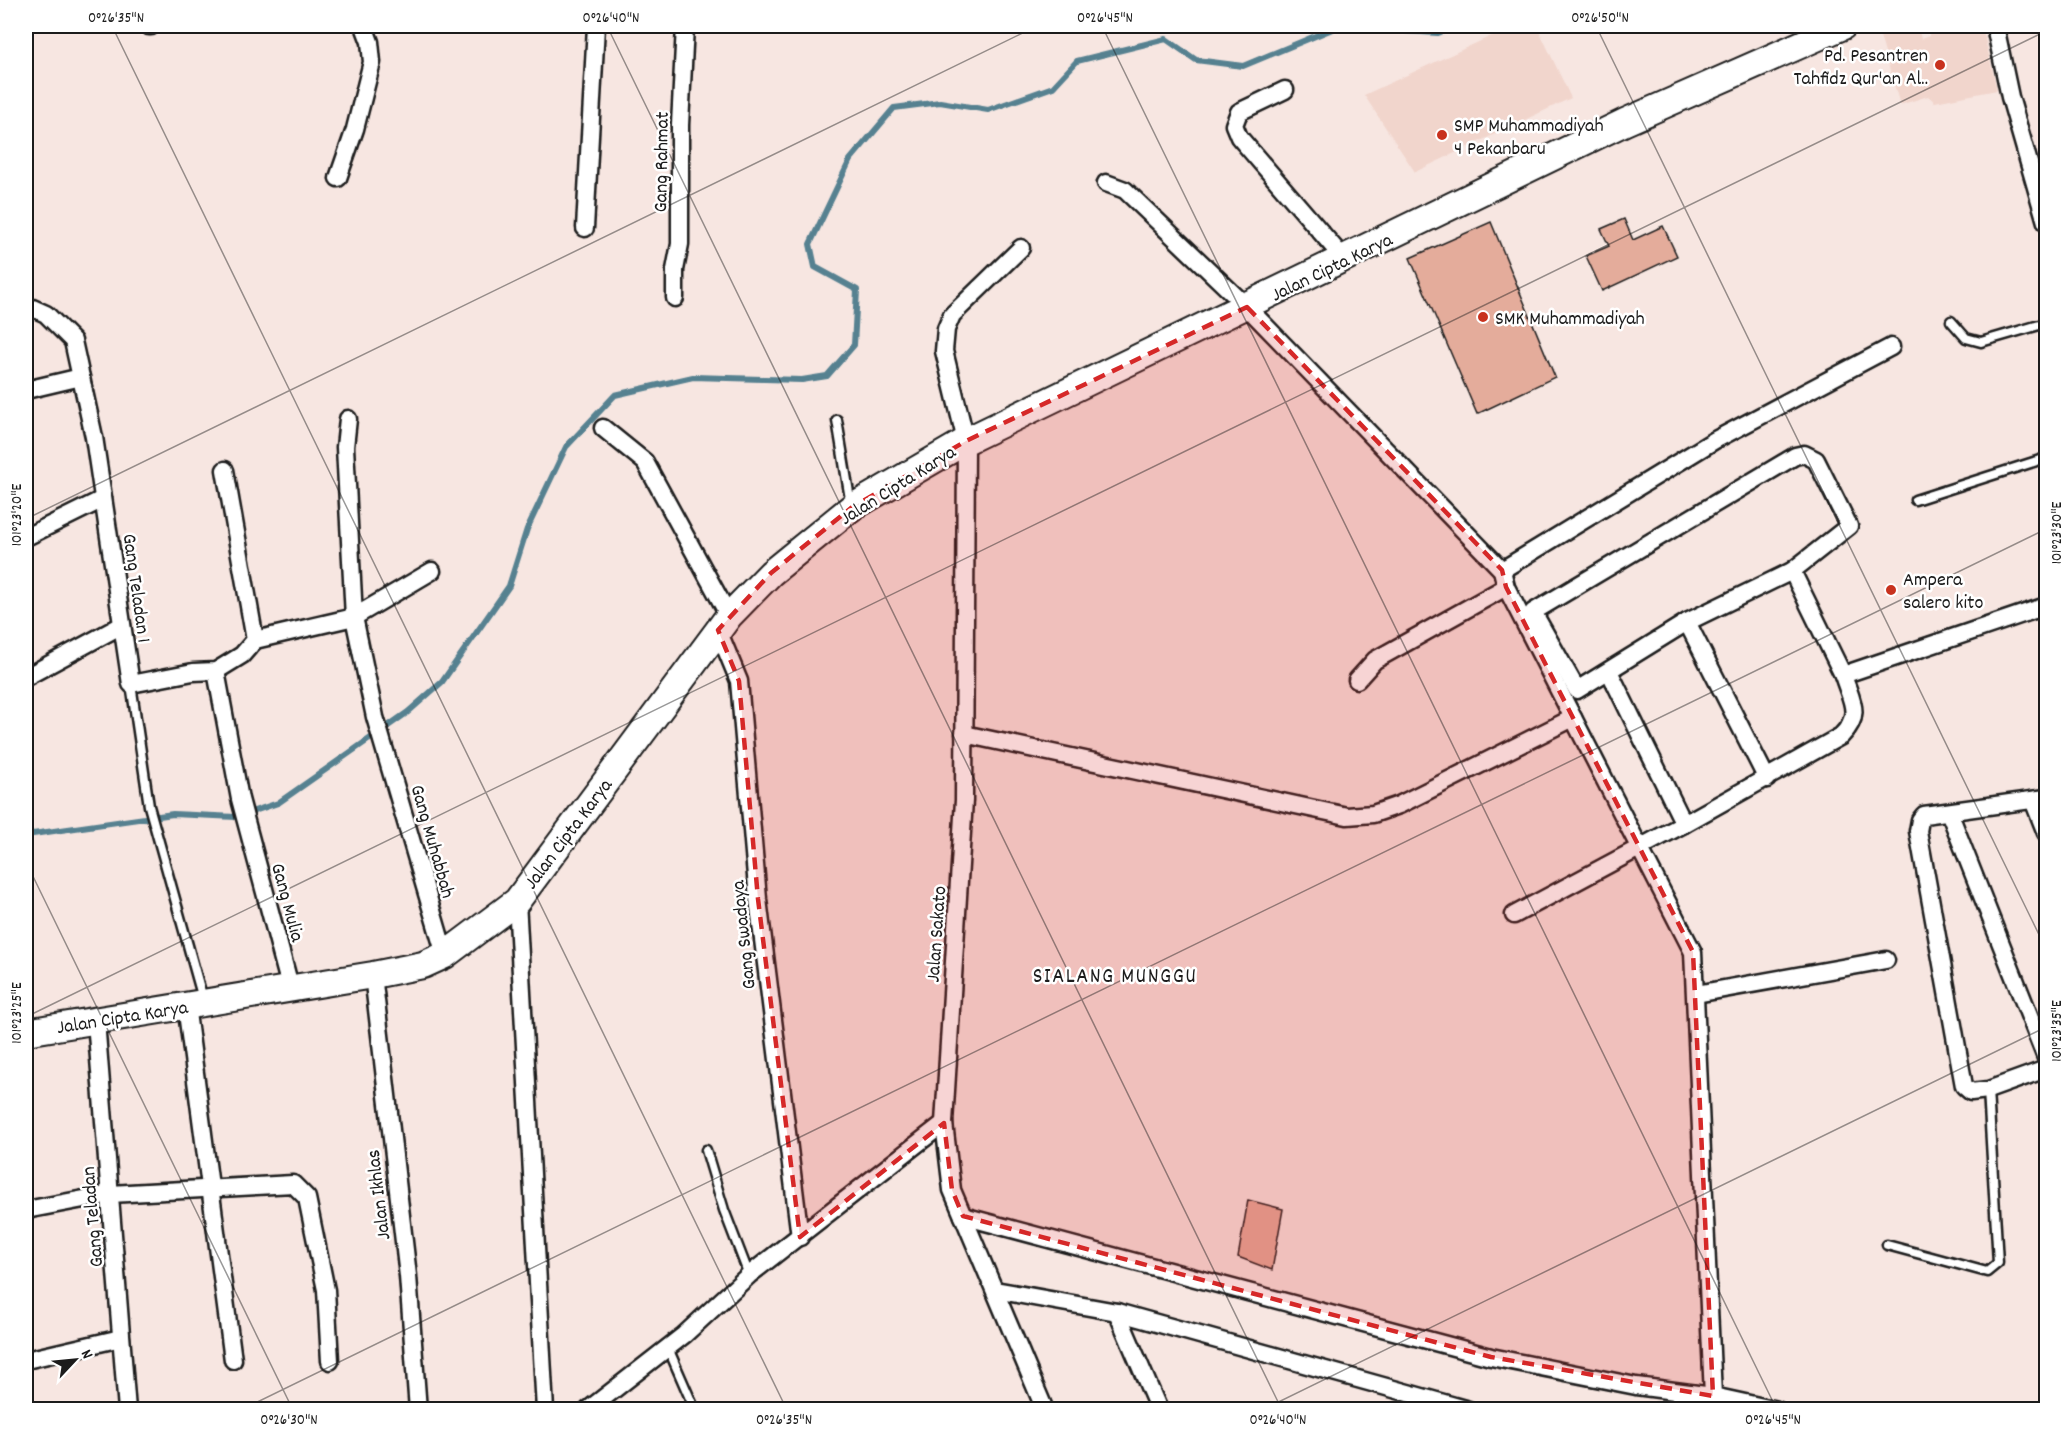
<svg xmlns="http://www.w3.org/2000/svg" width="2072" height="1435" viewBox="0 0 2072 1435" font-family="Dekko,sans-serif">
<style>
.built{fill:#f1d5cc}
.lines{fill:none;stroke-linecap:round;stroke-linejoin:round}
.stream{stroke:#568190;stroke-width:6}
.building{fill:#e4ac9b;stroke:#1c1c1c;stroke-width:1.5}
.lane-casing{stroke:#1c1c1c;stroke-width:13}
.street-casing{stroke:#1c1c1c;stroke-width:21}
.primary-casing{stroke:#1c1c1c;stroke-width:30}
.lane{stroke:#fff;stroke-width:8}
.street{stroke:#fff;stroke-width:16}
.primary{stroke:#fff;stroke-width:26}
.marked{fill:#d62828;fill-opacity:0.2;stroke:#d62828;stroke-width:4.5;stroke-dasharray:12 8;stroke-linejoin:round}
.ticks{fill:none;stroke:#1c1c1c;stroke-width:1.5;stroke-opacity:0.45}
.poi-dot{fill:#c8321e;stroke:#fff;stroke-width:2}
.labels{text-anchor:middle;stroke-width:5;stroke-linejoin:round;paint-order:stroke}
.poi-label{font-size:20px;fill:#1c1c1c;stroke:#fff;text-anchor:start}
.street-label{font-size:20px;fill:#1c1c1c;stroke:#fff}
.quarter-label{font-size:22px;letter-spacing:1.5px;fill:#1c1c1c;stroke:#fff}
.neatline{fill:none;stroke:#1c1c1c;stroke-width:2}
.ticks-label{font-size:15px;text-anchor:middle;fill:#1c1c1c}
</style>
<rect width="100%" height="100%" fill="#f7e6e1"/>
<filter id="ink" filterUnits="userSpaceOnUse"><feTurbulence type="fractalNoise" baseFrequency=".0167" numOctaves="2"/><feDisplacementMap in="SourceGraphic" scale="12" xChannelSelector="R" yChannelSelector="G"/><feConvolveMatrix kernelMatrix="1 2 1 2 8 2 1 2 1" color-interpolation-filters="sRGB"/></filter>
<g filter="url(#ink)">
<g class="built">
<path d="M1513 26H1537L1571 98 1415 172 1364 95Z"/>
<path d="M1890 26H1918L1921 39 1929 36V27L1982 26 1997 90 1935 102 1928 96 1900 105 1878 29Z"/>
</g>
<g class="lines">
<path class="stream" d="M26 835 173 814 236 817 278 803 408 712 442 682 509 586 527 529 566 447 615 395 693 377 802 380 827 376 854 345 857 290 815 267 810 244 850 160 894 108 940 102 988 110 1053 87 1077 61 1166 39 1196 60 1243 66 1337 27 1438 33 1457 26"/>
</g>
<g class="building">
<path d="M1624 219 1633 240 1663 226 1677 256 1602 291 1586 256 1609 246 1601 229Z"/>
<path d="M1491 222 1555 377 1477 414 1410 258Z"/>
<path d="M1248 1200 1283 1209 1272 1270 1238 1257Z"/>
</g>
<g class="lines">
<defs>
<g id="lane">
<path d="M1951 321 1966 338 1981 342 2046 323"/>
<path d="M837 420 851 505"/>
<path d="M1915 500 2046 458"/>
<path d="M131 684 149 806 203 999"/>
<path d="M706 1150 724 1210 749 1275"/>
<path d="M1887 1245 1987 1272 1998 1263 1988 1090"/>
<path d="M668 1348 695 1410"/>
</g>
<g id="street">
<path d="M149 26H151"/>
<path d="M1995 26 2010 97 2046 222"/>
<path d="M1285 90 1239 112 1234 125 1239 137 1344 259"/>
<path d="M338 178 355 129 372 62 370 42 364 26"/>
<path d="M1106 183 1125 190 1247 307 1502 570 1506 587 1693 952 1713 1396 1777 1410"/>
<path d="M585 228 596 26"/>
<path d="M1021 248 952 315 946 329 944 351 966 441 964 800 944 1123 952 1190 1045 1410"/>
<path d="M675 298V270L680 244V125L685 26"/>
<path d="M26 305 46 314 73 341 94 437 131 684 193 672 216 671 242 655 255 640 225 470"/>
<path d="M26 390 81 377"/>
<path d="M348 419 345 447 354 617 375 717 445 955"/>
<path d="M603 428 645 462 729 616"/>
<path d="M1804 454 1816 460 1849 526 1792 571 1687 622 1577 690 1533 612 1795 456Z"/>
<path d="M26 537 103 499"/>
<path d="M1502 570 1715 440 1891 347"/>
<path d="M1792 571 1843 675"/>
<path d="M1687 622 1767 779"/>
<path d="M718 630 739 681 758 899 800 1237"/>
<path d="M255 640 354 617 432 571"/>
<path d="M216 671 240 799 291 990"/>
<path d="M1609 671 1684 824"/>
<path d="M26 677 122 625"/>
<path d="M1357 680 1375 660 1506 587"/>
<path d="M964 734 1347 816 1373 814 1399 805 1573 718"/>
<path d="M2046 798 1924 815 1920 820 1918 831 1964 1086 1971 1092 1988 1090 2046 1069"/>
<path d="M2033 800 2046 833"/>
<path d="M1949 812 2046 1058"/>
<path d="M517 901 545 1410"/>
<path d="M1514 915 1684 824 1841 736C1863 714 1851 701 1843 675L2046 606"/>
<path d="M373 975 408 1276 418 1410"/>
<path d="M1696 994 1886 960"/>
<path d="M186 1005 233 1360"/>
<path d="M96 1021 127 1410"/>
<path d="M26 1210 110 1194 293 1184 307 1198 326 1290 330 1361"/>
<path d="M963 1216 1491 1357 1636 1386 1713 1396"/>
<path d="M995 1290 1117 1312 1469 1410"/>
<path d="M1117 1312 1159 1410"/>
<path d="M26 1360 121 1338"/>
<path d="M588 1410 684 1335 749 1275 944 1123"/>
</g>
<path id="primary" d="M26 1032 373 975 423 965 445 955 517 901 729 616 771 573 851 508 966 441 1625 122 1843 26"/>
</defs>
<use href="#lane" class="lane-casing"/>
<use href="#street" class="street-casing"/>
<use href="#primary" class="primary-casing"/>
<use href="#lane" class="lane"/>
<use href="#street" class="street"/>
<use href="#primary" class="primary"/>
</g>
</g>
<path class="marked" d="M1247 307 1502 570 1506 587 1693 952 1713 1396 1491 1357 963 1216 952 1190 944 1123 800 1237 758 899 739 681 718 630 771 573 851 508 966 441Z"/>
<path class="ticks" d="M112 26 787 1410M607 26 1282 1410M1102 26 1777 1410M1596 26 2046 949M26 519 1037 26M26 862 293 1410M26 1017 2046 31M241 1410 2046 529M1262 1410 2046 1027"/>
<g class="poi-dot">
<circle cx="1940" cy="65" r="6"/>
<circle cx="1442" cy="135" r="6"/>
<circle cx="1483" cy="317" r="6"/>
<circle cx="1891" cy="590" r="6"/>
</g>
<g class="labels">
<g class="poi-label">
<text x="1928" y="61" text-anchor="end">Pd. Pesantren<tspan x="1928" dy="23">Tahfidz Qur'an Al..</tspan></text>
<text x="1454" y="131">SMP Muhammadiyah<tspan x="1454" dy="23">4 Pekanbaru</tspan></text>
<text x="1495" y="324">SMK Muhammadiyah</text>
<text x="1903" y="585">Ampera<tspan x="1903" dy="23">salero kito</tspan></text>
</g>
<g class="street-label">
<text transform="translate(660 162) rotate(-89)" y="7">Gang Rahmat</text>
<text transform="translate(1331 266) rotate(-26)" y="7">Jalan Cipta Karya</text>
<text transform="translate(897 484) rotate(-32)" y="7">Jalan Cipta Karya</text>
<text transform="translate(138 588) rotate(82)" y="7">Gang Teladan 1</text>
<text transform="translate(567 833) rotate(-53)" y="7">Jalan Cipta Karya</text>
<text transform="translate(434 841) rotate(74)" y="7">Gang Muhabbah</text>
<text transform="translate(289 902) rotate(75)" y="7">Gang Mulia</text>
<text transform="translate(935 934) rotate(-86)" y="7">Jalan Sakato</text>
<text transform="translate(742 935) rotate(-96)" y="7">Gang Swadaya</text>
<text transform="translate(122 1016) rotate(-9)" y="7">Jalan Cipta Karya</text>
<text transform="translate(377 1195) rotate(-97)" y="7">Jalan Ikhlas</text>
<text transform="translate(91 1217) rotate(-95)" y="7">Gang Teladan</text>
</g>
<g class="quarter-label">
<text x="1115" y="982">SIALANG MUNGGU</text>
</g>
</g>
<rect width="2072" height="1435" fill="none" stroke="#fff" stroke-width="66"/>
<g transform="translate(75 1360) rotate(64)" stroke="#ffffff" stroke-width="4.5" paint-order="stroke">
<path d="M0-4.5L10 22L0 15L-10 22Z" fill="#1c1c1c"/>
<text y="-9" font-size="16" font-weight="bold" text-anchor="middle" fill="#1c1c1c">N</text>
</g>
<rect x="33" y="33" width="2006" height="1369" class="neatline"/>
<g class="ticks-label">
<text x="116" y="22">0°26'35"N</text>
<text x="611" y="22">0°26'40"N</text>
<text x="1105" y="22">0°26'45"N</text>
<text x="1600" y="22">0°26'50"N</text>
<text transform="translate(16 515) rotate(-90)" y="5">101°23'20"E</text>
<text transform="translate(2056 533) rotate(-90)" y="5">101°23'30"E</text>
<text transform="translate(16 1013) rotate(-90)" y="5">101°23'25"E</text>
<text transform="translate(2056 1031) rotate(-90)" y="5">101°23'35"E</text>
<text x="289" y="1424">0°26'30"N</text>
<text x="784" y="1424">0°26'35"N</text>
<text x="1278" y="1424">0°26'40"N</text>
<text x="1773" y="1424">0°26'45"N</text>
</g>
</svg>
